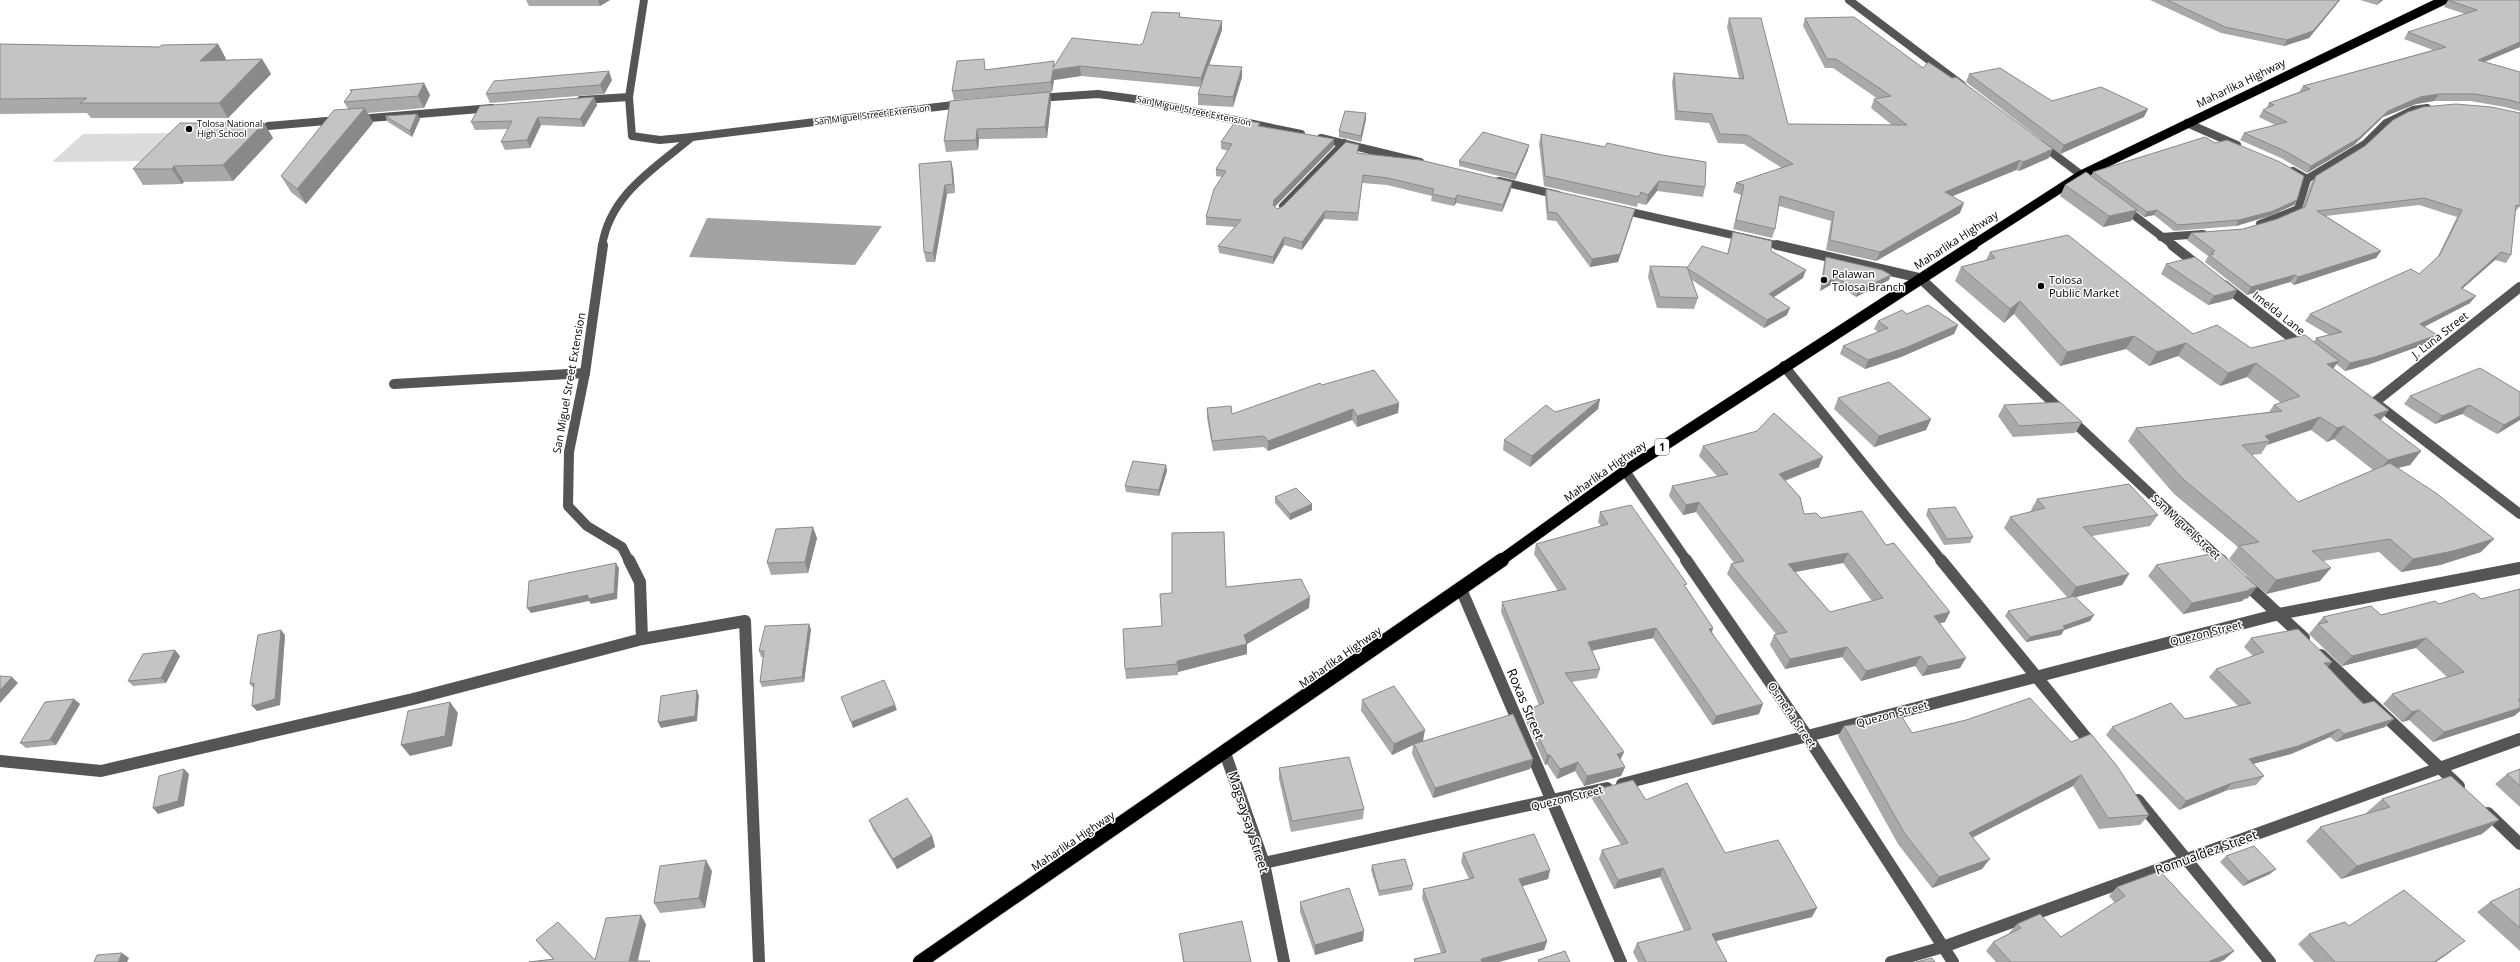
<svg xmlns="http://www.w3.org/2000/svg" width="2520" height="962" viewBox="0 0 2520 962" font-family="'Open Sans',sans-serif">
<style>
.green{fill:#dcdcdc}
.water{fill:#a3a3a3}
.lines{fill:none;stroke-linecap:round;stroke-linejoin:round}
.highway-far2-casing{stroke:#dbdbdb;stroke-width:10}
.highway-far1-casing{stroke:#dbdbdb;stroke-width:12}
.highway-casing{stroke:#dbdbdb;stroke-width:16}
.minor-far2{stroke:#555;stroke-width:8}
.minor-far1{stroke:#555;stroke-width:10}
.minor{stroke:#555;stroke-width:12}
.highway-far2{stroke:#000;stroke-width:9}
.highway-far1{stroke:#000;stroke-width:11}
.highway{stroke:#000;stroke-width:14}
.wall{fill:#a9a9a9;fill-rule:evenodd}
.shaded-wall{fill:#898989}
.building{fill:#c4c4c4;stroke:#898989;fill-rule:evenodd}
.poi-dot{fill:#000;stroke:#fff;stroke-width:1.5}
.labels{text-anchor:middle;stroke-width:3;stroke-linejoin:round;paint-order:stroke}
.far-street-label{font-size:9px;fill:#000;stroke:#fff}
.far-poi-label{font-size:9px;fill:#000;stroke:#fff;text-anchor:start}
.shield{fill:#fff;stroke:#4c4c4c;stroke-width:1}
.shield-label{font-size:10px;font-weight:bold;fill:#000}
.street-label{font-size:11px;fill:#000;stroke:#fff}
.poi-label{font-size:11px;fill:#000;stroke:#fff;text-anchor:start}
.near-street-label{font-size:13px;fill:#000;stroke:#fff}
</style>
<rect width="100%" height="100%" fill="#fff"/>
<path class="green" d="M181 133 153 161 52 162 83 134Z"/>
<path class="water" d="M707 218 882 226 855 265 689 257Z"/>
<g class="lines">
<defs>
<path id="highway-far2" d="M1971 246 2081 175 2444 0"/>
<path id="highway-far1" d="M1500 561 1625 471 1973 245"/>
<path id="highway" d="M920 962 1502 560"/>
</defs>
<use href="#highway-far2" class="highway-far2-casing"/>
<use href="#highway-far1" class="highway-far1-casing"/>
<use href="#highway" class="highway-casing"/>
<g class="minor-far2">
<path d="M644 0 629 97 632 136 660 140 692 137 961 104"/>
<path d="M1849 0 1962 85"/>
<path d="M1037 98 1098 94 1135 99 1301 134"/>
<path d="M581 100 629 97"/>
<path d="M358 119 492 108"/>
<path d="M2187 123 2237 145"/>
<path d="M268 126 338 120"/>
<path d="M1321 138 1420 162"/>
<path d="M2042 145 2088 180"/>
<path d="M2307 179 2365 144 2386 123 2413 110 2427 108"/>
<path d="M1499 181 1558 195"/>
<path d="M1283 206 1344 143"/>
<path d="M2123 207 2174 246"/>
<path d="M1622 210 1781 246"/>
<path d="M2260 224 2298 209 2307 179 2293 171"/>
<path d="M2161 237 2203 234"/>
<path d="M602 246C610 194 654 169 692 137"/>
</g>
<g class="minor-far1">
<path d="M603 245 585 373 569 452 568 506 587 526 622 547 629 561"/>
<path d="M1777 245 1920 278 2222 561"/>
<path d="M2172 245 2200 267"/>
<path d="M2224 285 2303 347"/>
<path d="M1784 366 1942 561"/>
<path d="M394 384 585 373"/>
<path d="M2375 402 2520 287"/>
<path d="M2377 404 2520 514"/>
<path d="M1625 471 1687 561"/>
</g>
<g class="minor">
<path d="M629 560 640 582 642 639"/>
<path d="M1686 560 1807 736 1953 962"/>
<path d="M1941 560 2093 746"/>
<path d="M2221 560 2222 561"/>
<path d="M2244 582 2304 638"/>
<path d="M1461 589 1621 962"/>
<path d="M2321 655 2459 786"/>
<path d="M1225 753 1264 863 1284 962"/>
<path d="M0 761 101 771 413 699 642 639 745 621 759 962"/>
<path d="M1622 784 2279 614 2520 568"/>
<path d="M2138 800 2270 962"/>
<path d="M2488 813 2520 844"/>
<path d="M1264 863 1607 788"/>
<path d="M1891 962 1943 947 2520 739"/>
</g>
<use href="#highway-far2" class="highway-far2"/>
<use href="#highway-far1" class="highway-far1"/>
<use href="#highway" class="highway"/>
</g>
<g class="wall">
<path d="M526 0H610L600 6H529Z"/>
<path d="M2150 0H2340L2309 38 2284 46 2221 33Z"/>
<path d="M2360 0H2383L2377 5Z"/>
<path d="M2448 0H2520V47L2485 62 2520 72V111L2505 107 2470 101H2434L2416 104 2383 117 2354 145 2307 173 2281 158 2240 140 2244 133 2275 125 2259 117 2263 110 2266 109 2269 103 2299 92 2303 86 2433 50 2404 39 2408 32 2465 14 2444 7Z"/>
<path d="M1180 13V18L1222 30 1209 65 1242 77 1233 107 1198 105V94L1201 87 1081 76 1054 80 1052 92 954 100 952 91 985 70 1054 61V66L1140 45Z"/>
<path d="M1729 18 1788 124 1892 125 1871 108 1874 99H1878L1833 68H1825L1803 26 1805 18 2049 158 2019 171 2016 170 1952 196 1960 213 1876 261 1826 250 1831 221 1779 206 1775 229 1772 238 1733 229 1741 195 1733 192 1736 183 1782 168 1744 144 1718 143 1709 123 1675 120 1672 82 1674 73 1739 78 1727 27Z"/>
<path d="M0 44 159 47 218 44 226 59 225 60 262 59 271 74 228 118H91L87 113 0 114Z"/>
<path d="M1969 74 2052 101 2144 117 2060 154 1966 82Z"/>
<path d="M612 80 604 94 490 103 486 94Z"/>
<path d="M424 83 430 95 424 108 368 113 373 123 306 204 291 192 281 176 348 109 344 102 351 92 350 90Z"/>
<path d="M594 97 597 105 584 127 541 125 530 148 505 150 501 142 508 129 475 130 471 122Z"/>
<path d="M1051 102 1047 138 979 139 978 150 946 152 944 141Z"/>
<path d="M1366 113V119L1361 142 1339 137V131Z"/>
<path d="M2520 113V206L2515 212 2511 255 2506 263 2495 260 2462 289 2470 303 2424 327 2431 342 2370 364 2345 371 2336 364 2333 368 2389 410 2380 421 2421 451 2410 465 2397 468 2481 552 2440 565 2401 572 2379 552 2323 561 2320 581 2266 594 2229 559 2238 547 2174 494 2128 441 2136 428 2269 412 2274 405 2281 403 2247 377 2220 386 2178 356 2149 366 2126 349 2060 366 2014 314 2004 323 1955 281 1961 267 1986 260 1990 252 2193 334 2251 348 2314 342 2316 338 2329 335 2305 321 2310 314 2419 274 2437 258 2457 217 2419 205 2326 216 2381 251 2376 258 2294 285 2290 282 2247 295 2205 262 2208 256 2187 240 2191 233 2243 229 2277 219 2302 208 2311 183 2316 176ZM2311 430 2327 442 2334 439 2373 470 2298 502 2252 455 2261 454 2267 445Z"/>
<path d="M417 114 420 119 412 137 388 122 385 116Z"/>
<path d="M264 123 273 138 233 181 184 182 182 184 143 185 133 169Z"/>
<path d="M1260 126 1334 139V146L1275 207 1277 209 1282 207 1358 153 1511 190 1502 212 1456 203 1454 206 1431 201 1432 196 1387 185 1362 183 1358 221 1324 219 1302 250 1284 245 1273 264 1219 253 1218 246 1235 227 1206 225V217L1222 177 1216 176V169L1228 151 1221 149V142Z"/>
<path d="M1541 134 1705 187 1703 197 1657 191 1646 205 1638 203 1637 207 1544 186 1539 144Z"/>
<path d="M1528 150 1515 180 1459 166V161Z"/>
<path d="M951 161 953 170 955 193 947 194 935 262H926L924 252Z"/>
<path d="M2093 172 2297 200 2294 205 2269 216 2236 226 2174 231 2154 215 2144 217 2136 211 2131 221 2103 227 2060 196 2065 185 2091 176Z"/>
<path d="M1546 189 1633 217 1618 262 1590 267 1556 221 1547 220 1545 197Z"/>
<path d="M1733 232 1771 251 1803 278 1774 297 1787 315 1764 328 1692 280 1698 298 1694 309 1657 308 1648 277 1650 266 1688 268 1727 254Z"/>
<path d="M1826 257 1889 280 1856 297 1834 283 1820 291 1824 262Z"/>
<path d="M2166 264 2237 290 2232 299 2208 305 2161 274Z"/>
<path d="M1907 314 1958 325 1954 334 1901 357 1865 369 1840 354 1843 346 1878 332 1874 329 1878 321Z"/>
<path d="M1322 385 1399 403 1398 413 1357 427 1352 420 1268 451 1264 447 1213 451 1207 418V408L1232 414Z"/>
<path d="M2520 392V420L2497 434 2462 414 2435 424 2404 404 2410 396Z"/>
<path d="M1838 398 1931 419 1926 430 1874 447 1834 409Z"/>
<path d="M1600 399 1598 409 1530 467 1503 450 1504 440 1555 412Z"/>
<path d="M2004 405 2082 422 2075 433 2013 437 1998 416Z"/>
<path d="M1703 446 1819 467 1785 481 1804 514 1821 518 1886 545 1945 622 1940 623 1960 668 1922 676 1915 666 1861 681 1842 657 1785 669 1770 645 1774 635 1776 634 1727 574 1731 564 1734 563 1696 512 1683 515 1669 496 1672 486 1717 476 1699 456ZM1843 563 1872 601 1830 612 1795 572Z"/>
<path d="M1166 465 1167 471 1159 496 1126 492 1125 486Z"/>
<path d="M1275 497 1312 504V510L1290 520 1275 503Z"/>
<path d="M2037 499 2158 515 2150 526 2092 536 2129 574 2122 585 2075 597 2094 615 2090 621 2064 630 2061 635 2026 642 2005 616 2008 611 2068 598 2004 528 2010 517 2032 512 2031 510Z"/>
<path d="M1928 509 1973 537 1970 543 1944 545 1926 515Z"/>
<path d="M1600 512 1686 587 1713 628 1712 632 1759 714 1712 725 1653 638 1592 650 1600 669 1597 678 1571 682 1625 767 1621 776 1584 786 1575 771 1557 779 1547 764 1545 765 1525 719 1527 710 1539 705 1501 612 1502 602 1558 591 1534 554 1536 544 1601 526 1598 522Z"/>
<path d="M817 538 808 573 771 575 767 563Z"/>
<path d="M2156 565 2248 598 2244 599 2242 601 2183 614 2148 576Z"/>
<path d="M1226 587 1309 608 1247 644V654L1178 672V675L1126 679 1125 669 1162 626 1172 593Z"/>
<path d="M2520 589V711L2514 716 2433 742 2409 720 2402 722 2383 704 2392 694 2447 677 2416 648 2342 666 2309 634 2323 617 2381 615 2439 604 2481 599Z"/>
<path d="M811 629 804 682 762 687 760 682 763 657H761L759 651Z"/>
<path d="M285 635 280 705 257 711 254 689 250 684Z"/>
<path d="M2251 638 2332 662 2327 667 2385 727 2336 742 2330 737 2291 754 2253 764 2264 776 2256 785 2225 791 2179 810 2106 735 2112 727 2185 719 2238 706 2209 677 2216 669 2253 656 2244 647Z"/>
<path d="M180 656 166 683 133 686 128 681Z"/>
<path d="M74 699 80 704 56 745 26 748 20 743Z"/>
<path d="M1362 700 1423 741 1533 759 1530 769 1433 798 1412 754 1413 745 1392 755 1361 711Z"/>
<path d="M1844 726 1912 733 2071 742 2149 815 2140 825 2099 829 2073 786 1973 837 1982 869 1932 888 1898 844 1838 736Z"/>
<path d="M1279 768 1364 809 1363 819 1291 832 1279 779Z"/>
<path d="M2520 769V807L2495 784 2507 774Z"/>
<path d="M1595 790 1646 800 1725 853 1812 917 1716 941 1727 962H1638L1633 952 1637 943 1684 931 1660 877 1614 889 1599 859 1602 850 1621 845 1592 799Z"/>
<path d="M2382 799 2482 834 2341 879 2306 841 2320 827 2367 813H2366Z"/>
<path d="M869 820 932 836 935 847 897 869 873 830Z"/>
<path d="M1463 853 1550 870 1548 879 1522 886 1547 941 1544 950 1441 953 1422 898 1423 889 1469 879 1461 862Z"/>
<path d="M2226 856 2270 874 2243 886 2220 862Z"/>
<path d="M1372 865 1413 885 1412 890 1379 896 1371 870Z"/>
<path d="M712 871 705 908 660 913 654 903Z"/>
<path d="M2117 887 2234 951 2224 960 2219 962H1996L1986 951 1993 942 2010 933H2009L2017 924 2061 937 2115 903 2109 896Z"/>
<path d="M2520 888V951L2477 912 2490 902Z"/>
<path d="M1300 902 1363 941 1315 955 1300 912Z"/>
<path d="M646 924 638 961H650V962H529L553 959 543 949 536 940 595 960Z"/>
<path d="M2349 926 2452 951 2436 962H2314L2298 944 2309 934Z"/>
<path d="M1179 934 1251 962H1183Z"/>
</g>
<g class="shaded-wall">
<path d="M598 0H610L600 6Z"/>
<path d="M2339 0H2340L2309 38 2284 46 2287 40Z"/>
<path d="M2380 0H2383L2377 5Z"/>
<path d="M1222 21V30L1201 87V78Z"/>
<path d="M2520 42V47L2474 66 2478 60Z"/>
<path d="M218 44 226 59 209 75 200 61Z"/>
<path d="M262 59 271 74 228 118 219 103Z"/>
<path d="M1054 61 1055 70 1080 66 1081 76 1054 80 1052 92 1051 82Z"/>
<path d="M1242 67V77L1233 107V97Z"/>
<path d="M609 71 612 80 604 94 600 85Z"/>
<path d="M424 83 430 95 424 108 418 96Z"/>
<path d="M1050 92 1051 102 1047 138 1045 127Z"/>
<path d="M2439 94 2434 101 2416 104 2383 117 2354 145 2307 173 2311 166 2388 111 2420 97Z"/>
<path d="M594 97 597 105 584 127 580 119Z"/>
<path d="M365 108 373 123 306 204 297 189Z"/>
<path d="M2148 109 2144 117 2060 154 2064 145Z"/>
<path d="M1366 113V119L1361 142V136Z"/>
<path d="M417 114 420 119 412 137 410 131Z"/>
<path d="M538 117 541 125 530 148 527 140Z"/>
<path d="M264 123 273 138 233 181 223 165Z"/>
<path d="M977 129 979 139 978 150 976 140Z"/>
<path d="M1334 139V146L1274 207 1273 205 1274 200Z"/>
<path d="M1529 145 1528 150 1515 180 1516 174Z"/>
<path d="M2053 149 2049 158 2019 171 2023 162Z"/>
<path d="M2020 160 2016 170 1941 201 1945 192Z"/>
<path d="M951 161 953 170 955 193 953 184Z"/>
<path d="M174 166 184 182 182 184 172 169Z"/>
<path d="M1659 181 1657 191 1646 205 1648 195Z"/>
<path d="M1512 182 1511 190 1502 212 1503 205Z"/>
<path d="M945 185 947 194 935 262 933 253Z"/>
<path d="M1457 195 1456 203 1454 206 1455 199Z"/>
<path d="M2297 200 2294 205 2269 216 2236 226 2239 220Z"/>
<path d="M1964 203 1960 213 1876 261 1880 252Z"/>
<path d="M1635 209 1633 217 1618 262 1590 267 1592 259Z"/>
<path d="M2137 210 2131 221 2103 227 2109 216Z"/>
<path d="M2157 210 2154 215 2144 217 2147 212Z"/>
<path d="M1325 211 1324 219 1302 250V242Z"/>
<path d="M1284 237V245L1273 264V257Z"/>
<path d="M2381 251 2376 258 2294 285 2298 277Z"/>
<path d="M2501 252 2495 260 2455 295 2461 288Z"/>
<path d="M1806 270 1803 278 1766 302 1769 294Z"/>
<path d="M1891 275 1889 280 1856 297 1858 291Z"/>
<path d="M2295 275 2290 282 2247 295 2251 287Z"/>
<path d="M1836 277 1834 283 1820 291 1822 285Z"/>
<path d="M2237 290 2232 299 2208 305 2214 296Z"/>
<path d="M2476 296 2470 303 2414 332 2420 324Z"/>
<path d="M2020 301 2014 314 2004 323 2010 309Z"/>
<path d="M1790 308 1787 315 1764 328 1767 320Z"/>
<path d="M1958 325 1954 334 1901 357 1865 369 1868 360Z"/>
<path d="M2437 335 2431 342 2370 364 2345 371 2350 363Z"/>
<path d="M2134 336 2126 349 2060 366 2067 352Z"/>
<path d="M2186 343 2178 356 2149 366 2157 352Z"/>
<path d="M2339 361 2329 374 2327 364Z"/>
<path d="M2256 363 2247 377 2220 386 2228 373Z"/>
<path d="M1600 399 1598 409 1530 467 1532 456Z"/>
<path d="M1399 403 1398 413 1357 427V416Z"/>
<path d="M2469 405 2462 414 2435 424 2442 416Z"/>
<path d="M1353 409 1352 420 1268 451V441Z"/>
<path d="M2389 410 2378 423 2374 415Z"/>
<path d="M2520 416V420L2497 434 2504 425Z"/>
<path d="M2320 417 2311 430 2267 445 2270 441 2265 436Z"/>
<path d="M1931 419 1926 430 1874 447 1879 436Z"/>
<path d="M2344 426 2334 439 2327 442 2337 428Z"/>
<path d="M2421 451 2410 465 2377 473 2388 460Z"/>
<path d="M1823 457 1819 467 1775 484 1779 474Z"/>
<path d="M1166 465 1167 471 1159 496V490Z"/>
<path d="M1699 502 1696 512 1683 515 1686 505Z"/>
<path d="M1312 504V510L1290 520V514Z"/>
<path d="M813 527 817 538 808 573 805 562Z"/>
<path d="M2494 539 2481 552 2440 565 2401 572 2413 559Z"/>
<path d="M1848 553 1843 563 1784 574 1788 564Z"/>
<path d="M616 563 619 568 617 599 591 604 589 601 531 613 527 608Z"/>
<path d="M2331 568 2320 581 2266 594 2276 580Z"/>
<path d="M2129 574 2122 585 2069 599 2076 587Z"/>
<path d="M2257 587 2248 598 2244 599 2242 601 2183 614 2192 603Z"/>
<path d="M1310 597 1309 608 1247 644V654L1178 672 1177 661 1244 635Z"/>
<path d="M1950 612 1945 622 1929 626 1934 616Z"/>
<path d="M2094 615 2090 621 2064 630 2061 635 2026 642 2030 637 2063 626Z"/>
<path d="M809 624 811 629 804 682 802 677Z"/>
<path d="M1656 628 1653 638 1586 652 1588 642Z"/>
<path d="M1713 628 1710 638 1709 629Z"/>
<path d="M281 630 285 635 280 705 257 711 252 706Z"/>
<path d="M2426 638 2416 648 2342 666 2352 656Z"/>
<path d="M1847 647 1842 657 1785 669 1790 659Z"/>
<path d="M175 650 180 656 166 683 161 678Z"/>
<path d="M1921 656 1915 666 1861 681 1866 671Z"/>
<path d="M1966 658 1960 668 1922 676 1928 666Z"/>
<path d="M2332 662 2325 670 2324 663Z"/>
<path d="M12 677 18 683 0 703V690Z"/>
<path d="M697 690 699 696 697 721 661 728 658 722Z"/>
<path d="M74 699 80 704 56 745 50 740Z"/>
<path d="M450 702 458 713 452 746 410 756 401 745Z"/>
<path d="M1763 704 1759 714 1712 725 1716 716Z"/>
<path d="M895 705 897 710 853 728 851 722Z"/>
<path d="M2520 708V711L2514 716 2433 742 2444 732Z"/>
<path d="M2419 710 2409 720 2402 722 2412 712Z"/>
<path d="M2394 719 2385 727 2336 742 2344 734Z"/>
<path d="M2339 729 2330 737 2291 754 2241 767 2249 759Z"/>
<path d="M1425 730 1423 741 1414 744 1413 745 1392 755 1394 744Z"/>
<path d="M1624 752 1620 761 1617 754Z"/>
<path d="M1547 755H1550L1547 764 1545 765Z"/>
<path d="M1533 759 1530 769 1433 798 1435 788Z"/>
<path d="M1578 762 1575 771 1557 779 1560 769Z"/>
<path d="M1625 767 1621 776 1584 786 1587 776Z"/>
<path d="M184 769 189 774 184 806 158 814 153 808Z"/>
<path d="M2081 775 2073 786 1962 843 1969 833Z"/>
<path d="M2232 783 2225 791 2179 810 2186 801Z"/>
<path d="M2499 820 2482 834 2341 879 2357 866Z"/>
<path d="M932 836 935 847 897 869 893 859Z"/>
<path d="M1990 859 1982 869 1932 888 1939 877Z"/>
<path d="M706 860 712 871 705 908 699 898Z"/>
<path d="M1663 868 1660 877 1614 889 1618 880Z"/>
<path d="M2276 869 2270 874 2243 886 2248 881Z"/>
<path d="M1550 870 1548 879 1516 888 1519 879Z"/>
<path d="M1817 908 1812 917 1708 943 1712 934Z"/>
<path d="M641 915 646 924 637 962 629 961Z"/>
<path d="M1364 931 1363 941 1315 955V945Z"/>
<path d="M1547 941 1544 950 1499 962H1480L1481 959Z"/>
<path d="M2465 941 2436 962H2434Z"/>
<path d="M2234 951 2224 960 2219 962H2208Z"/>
<path d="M122 953 129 958 127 962H118Z"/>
</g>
<g class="building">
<path d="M2167 0H2339L2313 31 2287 40 2225 27Z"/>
<path d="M2448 0H2520V42L2478 60 2520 72V103L2510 100 2475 94H2439L2420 97 2388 111 2359 138 2311 166 2285 151 2244 133 2287 122 2263 110 2274 105 2269 103 2310 89 2303 86 2446 47 2408 32 2477 10Z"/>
<path d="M1152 12 1180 13 1179 17 1222 21 1201 78 1080 66 1053 70 1051 82 952 91 957 61 984 59 985 70 1054 61 1053 68 1072 38 1140 45 1143 43Z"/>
<path d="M1854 17 1923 68 1928 62 1952 78 1956 77 2053 149 2023 162 2020 160 1945 192 1964 203 1880 252 1830 240 1834 212 1780 196 1775 229 1736 220 1744 185 1736 183 1793 164 1747 135 1720 134 1712 114 1677 111 1674 73 1744 79 1729 18H1761L1788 124 1907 125 1874 99 1891 96 1836 59H1827L1805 18Z"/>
<path d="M0 44 159 47 162 45 218 44 200 61 262 59 219 103H80L87 98 0 99Z"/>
<path d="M1208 65 1242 67 1233 97 1198 94Z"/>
<path d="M2000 68 2052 101 2101 87 2148 109 2064 145 1969 74Z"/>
<path d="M609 71 600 85 486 94 494 81Z"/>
<path d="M424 83 418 96 344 102 352 91 350 90Z"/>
<path d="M1050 92 1045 127 977 129 976 140 944 141 950 101Z"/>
<path d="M594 97 580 119 538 117 527 140 501 142 512 121 471 122 480 106Z"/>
<path d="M2456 104 2491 107 2520 113V206L2516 205 2511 255 2501 252 2461 288 2476 296 2420 324 2437 335 2375 357 2350 363 2316 338 2342 332 2310 314 2411 269 2419 274 2440 255 2462 210 2424 198 2317 211 2381 251 2298 277 2295 275 2251 287 2209 255 2214 254 2211 252 2215 251 2191 233 2243 229 2277 219 2305 207 2316 176 2365 146 2393 120 2408 112 2423 107Z"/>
<path d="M365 108 297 189 281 176 334 110Z"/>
<path d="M1345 111 1366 113 1361 136 1339 131Z"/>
<path d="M417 114 410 131 385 116Z"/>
<path d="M1237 119 1260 123 1258 126 1334 139 1274 200 1273 205 1277 209 1282 207 1346 142 1359 145 1357 153 1420 160 1512 182 1503 205 1457 195 1455 199 1432 194 1434 189 1388 178 1363 175 1358 213 1325 211 1302 242 1284 237 1273 257 1218 246 1241 220 1206 217 1214 189 1226 171 1216 169 1232 144 1221 142Z"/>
<path d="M180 123H264L223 165 174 166 172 169H133Z"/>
<path d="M1483 132 1529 145 1516 174 1459 161Z"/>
<path d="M1541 134 1605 147 1607 143 1662 155 1706 162 1705 187 1659 181 1648 195 1641 192 1639 197 1545 176Z"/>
<path d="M2205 137 2215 143 2227 140 2280 162 2304 176 2297 200 2273 211 2239 220 2178 225 2157 210 2147 212 2093 172Z"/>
<path d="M951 161 953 184 945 185 933 253 924 252 919 164Z"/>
<path d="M2086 172 2137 210 2109 216 2065 185Z"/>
<path d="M1546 189 1635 209 1620 254 1592 259 1557 213 1548 212Z"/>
<path d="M1733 232 1772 241 1771 251 1806 270 1769 294 1790 308 1767 320 1687 268 1702 246 1728 254Z"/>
<path d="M2068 235 2193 334 2217 325 2251 348 2305 335 2339 361 2327 364 2389 410 2374 415 2421 451 2388 460 2344 426 2337 428 2320 417 2265 436 2270 441 2242 445 2298 502 2390 463 2436 493 2494 539 2453 551 2413 559 2390 539 2312 551 2331 568 2276 580 2239 546 2259 542 2184 480 2136 428 2282 411 2274 405 2300 396 2256 363 2228 373 2186 343 2157 352 2134 336 2067 352 2020 301 2010 309 1961 267 1995 258 1990 252Z"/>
<path d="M1826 257 1882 270 1891 275 1858 291 1836 277 1822 285Z"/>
<path d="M2195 257 2237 290 2214 296 2166 264Z"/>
<path d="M1650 266 1687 267 1698 298 1660 297Z"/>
<path d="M1928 305 1958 325 1905 348 1868 360 1843 346 1888 328 1878 321 1902 310 1907 314Z"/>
<path d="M2480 368 2520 392V416L2504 425 2469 405 2442 416 2410 396Z"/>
<path d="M1374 370 1399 403 1357 416 1353 409 1268 441 1264 436 1212 441 1207 408 1231 406 1232 414 1320 383 1322 385Z"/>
<path d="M1889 382 1931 419 1879 436 1838 398Z"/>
<path d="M1600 399 1532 456 1504 440 1546 405 1555 412Z"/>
<path d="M2060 402 2082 422 2019 426 2004 405Z"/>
<path d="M1774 413 1823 457 1779 474 1800 497 1804 514 1816 513 1821 518 1862 511 1886 545 1894 543 1950 612 1934 616 1966 658 1928 666 1921 656 1866 671 1847 647 1790 659 1774 635 1787 632 1731 564 1744 561 1699 502 1686 505 1672 486 1728 474 1703 446 1757 431ZM1848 553 1883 598 1830 612 1788 564Z"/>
<path d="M1133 461 1166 465 1159 490 1125 486Z"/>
<path d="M2129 484 2158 515 2083 527 2129 574 2076 587 2010 517 2045 508 2037 499Z"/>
<path d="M1296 488 1312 504 1290 514 1275 497Z"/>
<path d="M1631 505 1687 584 1684 585 1713 628 1709 629 1763 704 1716 716 1656 628 1588 642 1600 669 1565 673 1624 752 1617 754 1625 767 1587 776 1578 762 1560 769 1550 755H1547L1527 710 1544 703 1502 602 1566 589 1536 544 1608 524 1600 512Z"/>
<path d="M1955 507 1973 537 1947 539 1928 509Z"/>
<path d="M813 527 805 562 767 563 776 529Z"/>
<path d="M1224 532 1226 587 1301 579 1310 597 1244 635 1247 644 1177 661V664L1125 669 1123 629 1162 626 1160 594 1172 593V533Z"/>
<path d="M2220 552 2257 587 2249 589 2251 590 2192 603 2156 565Z"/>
<path d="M616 563 614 593 588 599V595L527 608 529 581Z"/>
<path d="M2520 589V699L2518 700 2520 702V708L2444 732 2419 710 2412 712 2392 694 2464 672 2426 638 2352 656 2318 624 2328 622 2323 617 2371 606 2381 615 2435 601 2439 604 2474 593 2481 599Z"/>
<path d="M2074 596 2094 615 2063 626 2065 629 2030 637 2008 611Z"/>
<path d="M809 624 802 677 760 682 764 651H759L765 626Z"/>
<path d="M2298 629 2332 662 2324 663 2363 704 2374 701 2394 719 2344 734 2339 729 2298 746 2249 759 2264 776 2232 783 2186 801 2112 727 2171 703 2185 719 2251 703 2216 669 2264 652 2251 638Z"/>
<path d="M281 630 275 699 252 706 254 683 250 684 258 635Z"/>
<path d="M175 650 161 678 128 681 143 654Z"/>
<path d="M0 676 12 677 0 690Z"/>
<path d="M884 680 895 705 851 722 841 697Z"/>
<path d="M1394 686 1425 730 1394 744 1362 700Z"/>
<path d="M697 690 695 716 658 722 661 696Z"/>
<path d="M2030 698 2071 742 2091 734 2117 766 2149 815 2108 818 2081 775 1969 833 1990 859 1939 877 1905 834 1844 726 1902 717 1912 733 1966 720Z"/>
<path d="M74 699 50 740 20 743 45 702Z"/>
<path d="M450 702 445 736 401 745 408 711Z"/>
<path d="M1513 714 1533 759 1435 788 1414 744Z"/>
<path d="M1349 757 1364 809 1292 821 1279 768Z"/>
<path d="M184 769 178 801 153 808 159 776Z"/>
<path d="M2520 769V786L2507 774Z"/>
<path d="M2451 776 2499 820 2357 866 2320 827 2390 807 2382 799Z"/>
<path d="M1633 780 1646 800 1687 783 1725 853 1778 840 1817 908 1712 934 1727 962H1646L1637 943 1691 929 1663 868 1618 880 1602 850 1628 843 1595 790Z"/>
<path d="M907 798 932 836 893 859 869 820Z"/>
<path d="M1534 834 1550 870 1519 879 1547 941 1481 959 1482 962H1415L1414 959 1446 952 1423 889 1474 878 1463 853Z"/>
<path d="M2254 846 2276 869 2248 881 2226 856Z"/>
<path d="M1405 859 1413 885 1379 891 1372 865Z"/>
<path d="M706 860 699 898 654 903 660 866Z"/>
<path d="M2160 871 2234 951 2208 962H2011L1993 942 2021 928 2017 924 2040 914 2061 937 2125 896 2117 887Z"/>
<path d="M1349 888 1364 931 1315 945 1300 902Z"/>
<path d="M2520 888V928L2490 902Z"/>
<path d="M2404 890 2465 941 2434 962H2335L2309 934 2345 922 2349 926Z"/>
<path d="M641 915 629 961H650L649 962H529L554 959 536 940 558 922 595 960 606 918Z"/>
<path d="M1242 921 1251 962H1184L1179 934Z"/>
<path d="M1565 951 1570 962H1539L1538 960Z"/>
<path d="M122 953 118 962H94L97 955Z"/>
<path d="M1932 958 1935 962H1916Z"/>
</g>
<g class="poi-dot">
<circle cx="189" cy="129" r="4"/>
<circle cx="1824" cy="280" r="4"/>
<circle cx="2041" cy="286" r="4"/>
</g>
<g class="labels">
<g class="far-street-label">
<text transform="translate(1194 111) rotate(12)" y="3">San Miguel Street Extension</text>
<text transform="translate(872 115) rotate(-7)" y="3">San Miguel Street Extension</text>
</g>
<g class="far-poi-label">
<text x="197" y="127">Tolosa National<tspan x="197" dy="10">High School</tspan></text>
</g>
<rect class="shield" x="1655" y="439" width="14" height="16" rx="3"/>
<g class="shield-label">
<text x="1662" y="451">1</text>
</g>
<g class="street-label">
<text transform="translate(2241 83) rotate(-26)" y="4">Maharlika Highway</text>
<text transform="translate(1956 240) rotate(-33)" y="4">Maharlika Highway</text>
<text transform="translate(2279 313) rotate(38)" y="4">Imelda Lane</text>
<text transform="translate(2440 335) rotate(-38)" y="4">J. Luna Street</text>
<text transform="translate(569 383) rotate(-80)" y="4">San Miguel Street Extension</text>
<text transform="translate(1605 471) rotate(-35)" y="4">Maharlika Highway</text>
<text transform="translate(2186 527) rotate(43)" y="4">San Miguel Street</text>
<text transform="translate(2206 633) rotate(-14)" y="4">Quezon Street</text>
<text transform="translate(1340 657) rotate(-35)" y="4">Maharlika Highway</text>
<text transform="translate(1892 714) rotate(-15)" y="4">Quezon Street</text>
<text transform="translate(1792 715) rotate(56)" y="4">Osmeña Street</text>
<text transform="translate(1567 798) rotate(-14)" y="4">Quezon Street</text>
<text transform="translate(1073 841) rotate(-34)" y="4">Maharlika Highway</text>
</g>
<g class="poi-label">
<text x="1832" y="278">Palawan<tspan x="1832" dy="13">Tolosa Branch</tspan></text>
<text x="2049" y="284">Tolosa<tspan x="2049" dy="13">Public Market</tspan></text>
</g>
<g class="near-street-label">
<text transform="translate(1526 704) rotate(67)" y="5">Roxas Street</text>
<text transform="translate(1249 822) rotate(72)" y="5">Magsaysay Street</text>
<text transform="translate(2206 852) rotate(-20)" y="5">Romualdez Street</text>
</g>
</g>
</svg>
